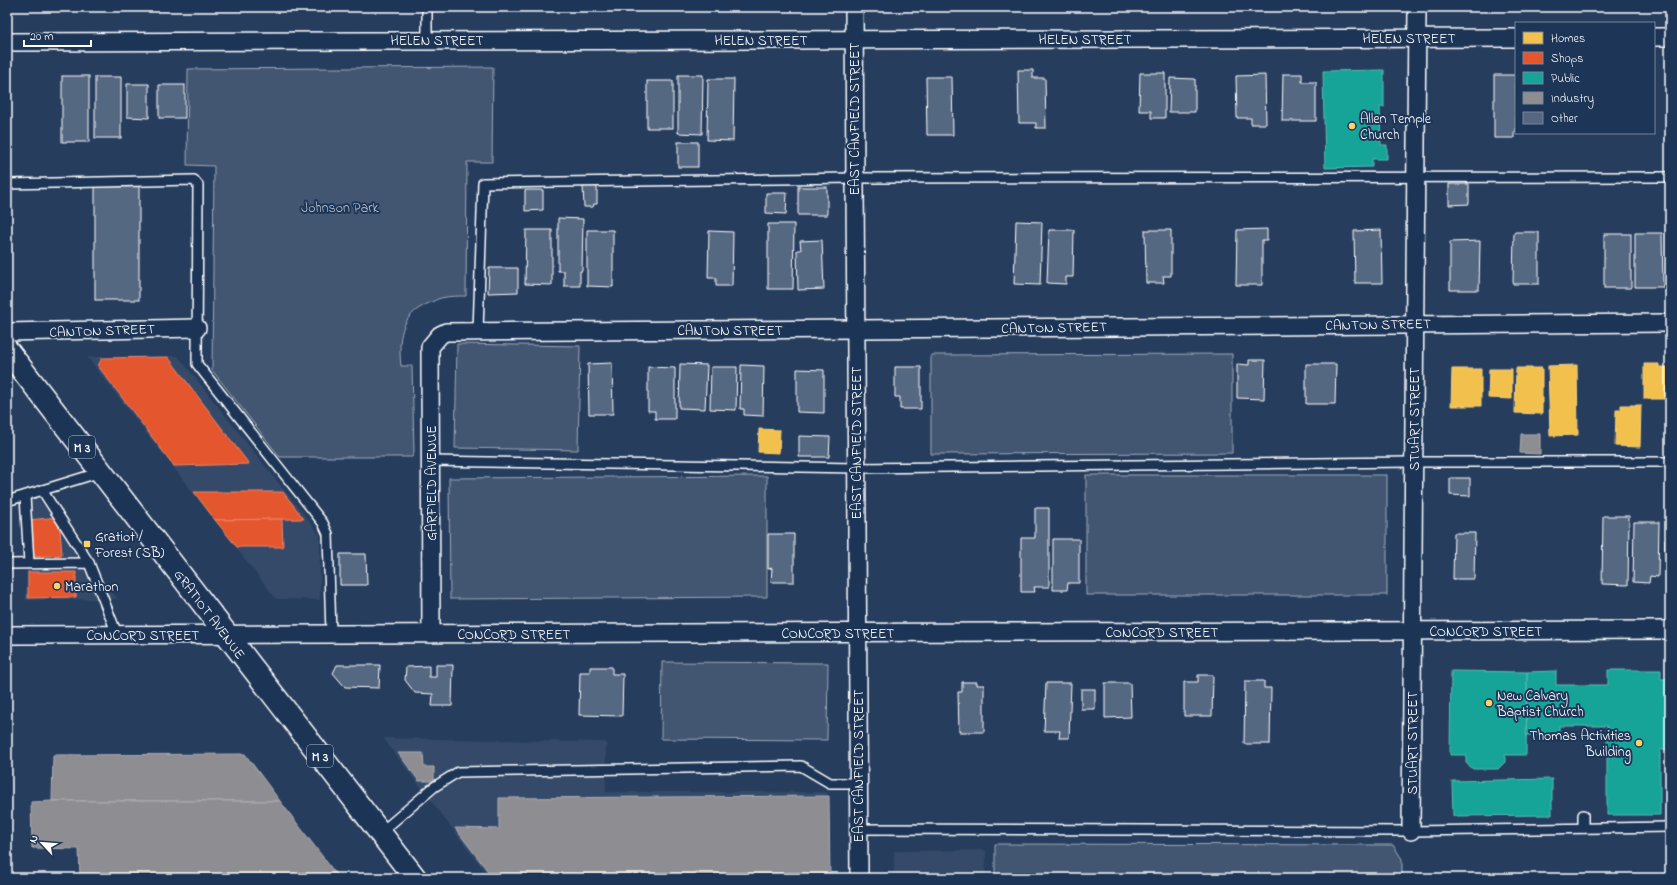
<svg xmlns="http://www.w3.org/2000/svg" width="1677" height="885" viewBox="0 0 1677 885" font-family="'Indie Flower',sans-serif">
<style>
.built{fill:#344a68}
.green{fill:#425672;stroke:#a0aab8}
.homes{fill:#f2c14e;stroke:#f6d483}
.shops{fill:#e4572e;stroke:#ec896d}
.public{fill:#17a398;stroke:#5dbfb7}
.industry{fill:#8d8d92;stroke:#afafb3}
.building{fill:#556781;stroke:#fff}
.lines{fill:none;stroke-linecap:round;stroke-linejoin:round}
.lane-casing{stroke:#fff;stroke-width:12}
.street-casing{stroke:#fff;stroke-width:20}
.primary-casing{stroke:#fff;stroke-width:25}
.lane{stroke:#1d3557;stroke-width:9}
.street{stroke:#1d3557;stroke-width:17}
.primary{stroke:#1d3557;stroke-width:22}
.poi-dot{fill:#ffd166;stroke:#1d3557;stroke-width:1.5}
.labels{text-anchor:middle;stroke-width:4;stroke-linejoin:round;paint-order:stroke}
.shield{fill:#1d3557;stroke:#bbc2cd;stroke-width:1}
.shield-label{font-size:13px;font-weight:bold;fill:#fff}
.street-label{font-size:14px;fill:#fff;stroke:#1d3557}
.poi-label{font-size:14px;fill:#fff;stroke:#1d3557;text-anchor:start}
.park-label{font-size:14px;fill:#bdc4ce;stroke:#1d3557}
</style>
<rect width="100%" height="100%" fill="#263d5e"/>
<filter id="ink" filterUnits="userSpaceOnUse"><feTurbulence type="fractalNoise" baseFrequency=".025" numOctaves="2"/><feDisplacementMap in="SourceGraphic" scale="8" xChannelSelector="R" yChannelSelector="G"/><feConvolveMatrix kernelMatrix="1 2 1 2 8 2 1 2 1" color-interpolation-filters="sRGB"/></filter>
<g filter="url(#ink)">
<g class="built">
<path d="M178 356 320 535V600L276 599 87 357Z"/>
<path d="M27 484 118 599 26 600Z"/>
<path d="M383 738 606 742V792H827L826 878H490Z"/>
<path d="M986 850V878H894V851Z"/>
</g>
<g class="green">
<path d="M599 7H822L599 11Z"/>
<path d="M493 67 492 162H467L466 296C458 296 449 296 441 298 437 299 432 302 427 304 400 316 398 339 401 366H412L414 452 412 457H280L212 370 214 166 187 165 188 69Z"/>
<path d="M457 344 580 346 578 450 455 448Z"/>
<path d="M1232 354V453L931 454V355Z"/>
<rect x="1086" y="475" width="301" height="120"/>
<path d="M767 476V597L450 599 449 478Z"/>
<path d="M662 662 828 663 827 740 661 739Z"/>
<path d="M995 844 1393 845 1402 859V878H995Z"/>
</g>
<g class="homes">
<path d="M1644 364H1659V367H1670V399H1644Z"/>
<path d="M1577 365 1578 435 1550 436 1548 366Z"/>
<path d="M1516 368H1542V414L1515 413Z"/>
<path d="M1452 369H1481V406H1451Z"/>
<path d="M1489 369H1512V399L1488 398Z"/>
<path d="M1621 405H1641L1640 447 1615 446 1616 410H1621Z"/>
<path d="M759 429 780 430 779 453 758 452Z"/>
</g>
<g class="shops">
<path d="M168 357 249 464 174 466 98 366 102 358Z"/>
<path d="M194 492H283L304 519 215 520Z"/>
<path d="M59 517 62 555 32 557 28 520Z"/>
<path d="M282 519 283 547H237L215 520Z"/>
<path d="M28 572H76V597L28 598Z"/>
</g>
<g class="public">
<path d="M1384 70V107H1380L1381 145H1387V159H1372V167L1325 168 1323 71Z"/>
<path d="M1608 670H1661V679H1670V750H1660V815H1607V726H1559V735H1526L1527 672 1556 671V685H1608Z"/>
<path d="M1451 671 1527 672 1526 755H1505V762L1498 769H1473L1466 763V755H1450Z"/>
<path d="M1552 779V815L1453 816 1452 781Z"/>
</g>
<g class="industry">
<path d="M1521 434H1540V454L1520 453Z"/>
<path d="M398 753H423L424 767H434V781H419Z"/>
<path d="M245 754 280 801H52L53 755Z"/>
<path d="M829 796 830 878H493L455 828 499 829V798Z"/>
<path d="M52 801H280L339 878H80L79 849 32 848 31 802Z"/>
</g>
<g class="building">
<path d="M1018 70H1033V78H1045L1046 128H1036V123H1019Z"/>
<path d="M1140 73H1165V118H1151V111H1139Z"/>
<path d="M1283 74H1302V82H1316V121H1282Z"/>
<path d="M678 75H703L702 134 678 133Z"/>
<path d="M1265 75 1266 124H1251V118H1237L1236 76Z"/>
<path d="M1494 75H1516V132H1514V138H1494Z"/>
<rect x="62" y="76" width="27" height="66"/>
<rect x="95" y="77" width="26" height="61"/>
<path d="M926 77H952L953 135H927Z"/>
<path d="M1170 78 1195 79V112H1169Z"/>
<path d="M708 79H734L733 141 707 140Z"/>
<rect x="647" y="81" width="26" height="47"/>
<path d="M127 84H149V118L127 117Z"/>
<rect x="159" y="85" width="26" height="33"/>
<rect x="678" y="142" width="20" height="25"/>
<path d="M1449 184H1469V204L1449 205Z"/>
<rect x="95" y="186" width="44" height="114"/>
<path d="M583 186H597V204H594L593 207H584Z"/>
<rect x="798" y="187" width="29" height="28"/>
<path d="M525 190H543V210L525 211Z"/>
<path d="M766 193H787L786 214 766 213Z"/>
<path d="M558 218 583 219 582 271H580V286H564V271H558Z"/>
<path d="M1016 221 1042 222 1040 285 1014 284Z"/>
<path d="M768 224H794L793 289H768Z"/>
<path d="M1267 229V240H1262V285H1236L1237 230Z"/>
<path d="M526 230H552V285L525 284Z"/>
<path d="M587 230H613V287L587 286Z"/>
<path d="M1049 230H1074L1073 277H1066V284L1047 283Z"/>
<path d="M1145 230H1171V276H1163L1164 283H1146Z"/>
<path d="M1381 230 1382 283H1355L1354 231Z"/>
<path d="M709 231 733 232 732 286H716V278H708Z"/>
<path d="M1514 232H1539V284H1513Z"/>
<path d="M1635 233H1662L1663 287H1635Z"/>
<rect x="1604" y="234" width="27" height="54"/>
<path d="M822 240 824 289 798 290 797 250H801L800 241Z"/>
<path d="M1480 241 1479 290H1450V242Z"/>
<path d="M489 268H518V292L488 293Z"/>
<path d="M1249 360H1265L1264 399 1237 398V364L1249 365Z"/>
<path d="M612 363 613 414H589L588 364Z"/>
<path d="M680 364 707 365 705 409 679 408Z"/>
<path d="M1306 364H1336L1335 404H1306Z"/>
<path d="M741 365 764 366 763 416 744 415V409H740Z"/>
<path d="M648 367 675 368V419H655V411H648Z"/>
<path d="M711 367H737L736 410 710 409Z"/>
<path d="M895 367H921V409H900V397H895Z"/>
<path d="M797 369 824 370V413L797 412Z"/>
<path d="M799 436 830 437 829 457H799Z"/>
<path d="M1450 478H1470V496L1450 495Z"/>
<path d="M1035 508H1049V587H1034L1035 592H1021V538H1035Z"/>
<path d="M1603 516H1629L1628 585 1602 584Z"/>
<path d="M1634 522H1659L1658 577 1650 576 1649 583 1633 582Z"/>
<path d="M1668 527H1670V559H1665V539L1668 540Z"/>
<path d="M1454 533H1475L1474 579H1453Z"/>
<path d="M768 534H794V582H771L772 568 768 569Z"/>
<path d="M1053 539H1079V583H1068L1067 590H1053Z"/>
<path d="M340 554H366L367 585H340Z"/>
<path d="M337 665H380L379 688 345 687 333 673Z"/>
<path d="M436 665H453L452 706H432L433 694 415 693 405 680 406 667 429 666V677H436Z"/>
<path d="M590 667H612V674H623L622 716 579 715 580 672H590Z"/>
<path d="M1198 675H1213L1212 716H1184V682H1198Z"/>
<path d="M1245 681H1264V688H1271L1270 744H1244Z"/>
<path d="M962 682H977V685H984V732H959L958 692H962Z"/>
<path d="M1046 683H1071L1069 738H1059L1060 731H1044Z"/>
<path d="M1105 683H1130L1131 717 1105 718Z"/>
<rect x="1081" y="689" width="14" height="20"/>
</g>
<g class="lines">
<defs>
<g id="lane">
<path d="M427 40V7"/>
<path d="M7 184 194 180 198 185 197 364 323 523 328 534 331 634"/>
<path d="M478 331 483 183 855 178 1670 177"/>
<path d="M431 461 856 468 1414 462H1670"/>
<path d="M42 490 89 563"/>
<path d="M25 496 29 563"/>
<path d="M7 501 101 472"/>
<path d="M7 564 89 563 117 634"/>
<path d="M1583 828V815"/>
<path d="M859 829 1411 831 1670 827"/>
<path d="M380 833 434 787 458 772 801 766 830 783H858"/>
</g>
<g id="street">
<path d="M854 7 859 878"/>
<path d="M1654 37H1670"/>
<path d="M7 42 1516 38"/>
<path d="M7 332 197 328"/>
<path d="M431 634 430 347 440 335 446 332 1670 323"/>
<path d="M7 635 1670 630"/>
<path d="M1411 831 1417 7"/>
</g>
<path id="primary" d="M7 350 415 878"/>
</defs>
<use href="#lane" class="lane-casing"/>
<use href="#street" class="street-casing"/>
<use href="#primary" class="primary-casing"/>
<use href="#lane" class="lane"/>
<use href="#street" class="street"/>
<use href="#primary" class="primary"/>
</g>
</g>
<g class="poi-dot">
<circle cx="1352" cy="126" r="4"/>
<rect x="83" y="540" width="8" height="8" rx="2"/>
<circle cx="57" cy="586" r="4"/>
<circle cx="1489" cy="703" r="4"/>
<circle cx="1639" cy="743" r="4"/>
</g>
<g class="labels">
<g class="shield">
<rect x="69" y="436" width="26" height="22" rx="3"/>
<rect x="307" y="745" width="26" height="22" rx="3"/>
</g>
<g class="shield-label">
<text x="82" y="452">M 3</text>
<text x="320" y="761">M 3</text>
</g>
<g class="street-label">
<text x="1409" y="43">HELEN STREET</text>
<text x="1085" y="44">HELEN STREET</text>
<text x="437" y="45">HELEN STREET</text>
<text x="761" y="45">HELEN STREET</text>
<text transform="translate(854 119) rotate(-90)" y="5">EAST CANFIELD STREET</text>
<text transform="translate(1378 324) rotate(-1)" y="5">CANTON STREET</text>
<text transform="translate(1054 327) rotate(-1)" y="5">CANTON STREET</text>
<text transform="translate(102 330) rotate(-2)" y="5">CANTON STREET</text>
<text x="730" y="335">CANTON STREET</text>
<text transform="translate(1414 419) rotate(-90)" y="5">STUART STREET</text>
<text transform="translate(856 443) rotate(-90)" y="5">EAST CANFIELD STREET</text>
<text transform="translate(431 483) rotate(-90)" y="5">GARFIELD AVENUE</text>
<text transform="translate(210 614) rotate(53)" y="5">GRATIOT AVENUE</text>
<text x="1486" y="636">CONCORD STREET</text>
<text x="1162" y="637">CONCORD STREET</text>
<text x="838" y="638">CONCORD STREET</text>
<text x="514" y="639">CONCORD STREET</text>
<text x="143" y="640">CONCORD STREET</text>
<text transform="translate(1412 743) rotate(-90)" y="5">STUART STREET</text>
<text transform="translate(858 766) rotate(-90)" y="5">EAST CANFIELD STREET</text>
</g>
<g class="poi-label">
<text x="1360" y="123">Allen Temple<tspan x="1360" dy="16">Church</tspan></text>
<text x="95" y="541">Gratiot /<tspan x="95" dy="16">Forest (SB)</tspan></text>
<text x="65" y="591">Marathon</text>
<text x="1497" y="700">New Calvary<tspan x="1497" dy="16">Baptist Church</tspan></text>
<text x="1631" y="740" text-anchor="end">Thomas Activities<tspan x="1631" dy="16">Building</tspan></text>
</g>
<g class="park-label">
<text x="340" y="212">Johnson Park</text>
</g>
</g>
<rect width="1677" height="885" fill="none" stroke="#1d3557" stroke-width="24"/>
<rect x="12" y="12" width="1653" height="861" fill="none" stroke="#fff" stroke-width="1.5" filter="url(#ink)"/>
<rect x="1515" y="22" width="140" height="112" fill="#1d3557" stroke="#77869a"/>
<rect x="1523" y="32" width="20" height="12" fill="#f2c14e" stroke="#77869a"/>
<text x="1551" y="42" font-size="12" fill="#ffffff">Homes</text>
<rect x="1523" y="52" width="20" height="12" fill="#e4572e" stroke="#77869a"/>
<text x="1551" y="62" font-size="12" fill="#ffffff">Shops</text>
<rect x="1523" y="72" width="20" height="12" fill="#17a398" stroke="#77869a"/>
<text x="1551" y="82" font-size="12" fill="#ffffff">Public</text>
<rect x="1523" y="92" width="20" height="12" fill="#8d8d92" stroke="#77869a"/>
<text x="1551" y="102" font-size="12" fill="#ffffff">Industry</text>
<rect x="1523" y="112" width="20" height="12" fill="#556781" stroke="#77869a"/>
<text x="1551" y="122" font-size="12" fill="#ffffff">Other</text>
<g transform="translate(42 843) rotate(296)" stroke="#1d3557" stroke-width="3" paint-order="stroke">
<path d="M0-3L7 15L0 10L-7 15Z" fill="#ffffff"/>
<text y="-6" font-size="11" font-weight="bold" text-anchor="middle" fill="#ffffff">N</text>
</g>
<path d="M24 40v6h67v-6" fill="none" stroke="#ffffff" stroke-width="2"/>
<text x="30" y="40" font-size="12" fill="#ffffff" stroke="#1d3557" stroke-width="3" paint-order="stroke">20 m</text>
</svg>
